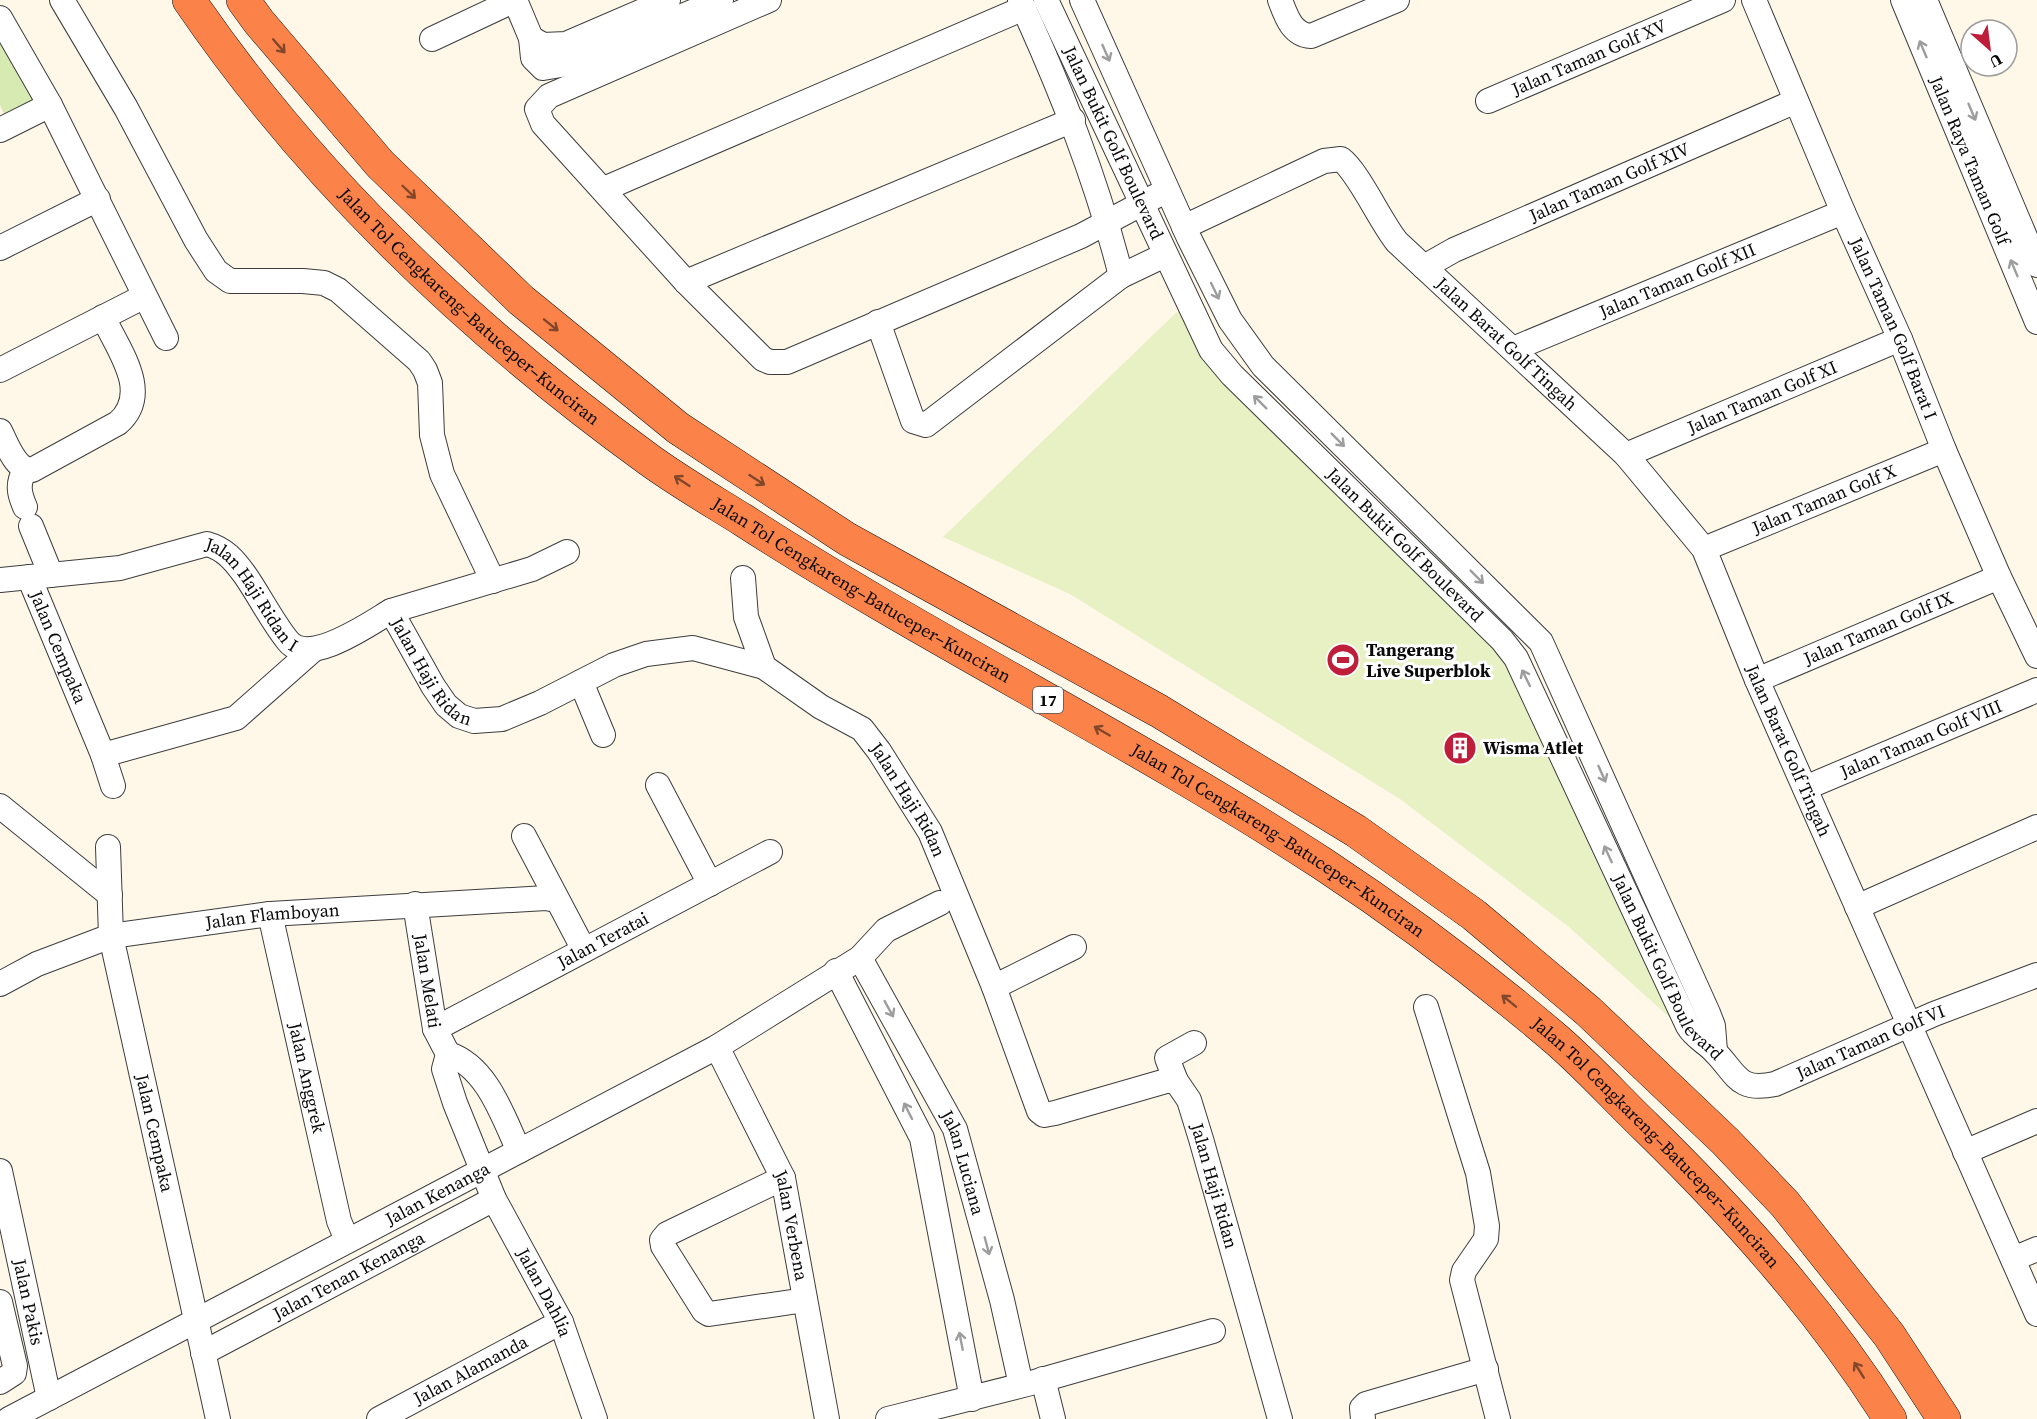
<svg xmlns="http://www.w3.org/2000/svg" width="2037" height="1419" viewBox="0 0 2037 1419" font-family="'Source Serif 4',serif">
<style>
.green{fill:#d6eab1}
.pitch{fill:#e7f1c3}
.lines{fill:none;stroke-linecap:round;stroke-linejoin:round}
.minor-casing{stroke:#3d3d3d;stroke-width:26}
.highway-casing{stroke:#1b1b1b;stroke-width:34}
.minor{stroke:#fff;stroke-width:24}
.highway{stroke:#fb834a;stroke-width:33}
.oneway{stroke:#82462a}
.oneway2{stroke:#9d9d9d}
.labels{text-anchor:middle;stroke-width:6;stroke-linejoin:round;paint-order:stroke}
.shield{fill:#fff;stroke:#545454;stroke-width:1.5}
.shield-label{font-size:16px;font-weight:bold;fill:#0a0a0a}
.street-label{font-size:18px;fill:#0a0a0a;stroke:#fff}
.poi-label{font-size:18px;font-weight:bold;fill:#0a0a0a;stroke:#fff;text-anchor:start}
</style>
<rect width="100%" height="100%" fill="#fff7e8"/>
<path class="green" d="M0 29 43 104 7 121 0 105Z"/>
<path class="pitch" d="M1178 311 1230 387 1487 631 1530 689 1678 1025 1569 927 1400 799 1070 594 943 537Z"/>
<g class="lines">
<defs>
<g id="minor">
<path d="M62 0 126 108 196 240 216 271 230 281H303L324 283 338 290 419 361 425 370 430 383 432 435 442 474 493 581"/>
<path d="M515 0 531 38 533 58 543 68 567 64 721 0"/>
<path d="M769 0 549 96 537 109 543 124 686 282 763 359 770 362H787L1081 236 1156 196"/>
<path d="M1020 0C1061 90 1097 180 1121 276"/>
<path id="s1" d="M1046 0 1211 350 1232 375 1502 640 1516 658 1688 1026C1695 1038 1706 1042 1715 1052 1737 1074 1737 1092 1775 1084L1934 1014 2037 975"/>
<path d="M1082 0 1189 238 1230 320 1263 366 1541 642 1708 1013 1713 1026 1715 1051"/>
<path d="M1280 0C1286 16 1292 35 1311 36L1397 0"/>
<path id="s2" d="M1754 0 1843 212 1900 339 1944 450 1999 577 2037 656"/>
<path id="s3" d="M1903 0 2037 322"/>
<path d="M1925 0 2037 265"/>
<path d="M0 18 50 105 166 338"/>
<path d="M531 38 543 45 566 44 668 0"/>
<path d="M432 39 515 0"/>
<path id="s4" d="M1488 101 1723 0"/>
<path d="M0 130 50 105"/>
<path d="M604 189 1024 8"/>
<path id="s5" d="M1184 227 1324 161 1341 159C1359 173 1380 221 1397 242L1626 455 1704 549 1757 680 2037 1314"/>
<path d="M0 248 98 199"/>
<path id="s6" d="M1424 267 1454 250 1796 101"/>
<path d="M686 282 1073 120"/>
<path d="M878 322 913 421 926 425 1121 276 1165 255"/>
<path id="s7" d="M1513 349 1843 212"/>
<path d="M0 370 135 301 143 294"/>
<path d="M0 431C7 444 15 470 32 470L118 423C152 393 119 351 103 317"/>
<path id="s8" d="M1626 455 1900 339"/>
<path d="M25 507C19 493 17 484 25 470"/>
<path d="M31 526 51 575"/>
<path id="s9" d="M1704 549 1944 450"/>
<path id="s10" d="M567 552 532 569 391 611 433 686 446 705 459 716 474 721 502 719 540 703 614 665 646 654 693 648 764 667 821 707 862 729 879 751 930 832 994 987 1039 1111 1044 1115 1055 1113 1166 1081H1176L1189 1100 1201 1139 1280 1419"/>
<path id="s11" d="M29 577 103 755 113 786"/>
<path d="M743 578 746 617 764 667"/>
<path id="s12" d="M0 580 120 568 207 544C225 549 234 560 245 575 259 595 273 623 288 641 309 667 369 624 391 611"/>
<path id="s13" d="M1757 680 1999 577"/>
<path d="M581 682 603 735"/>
<path d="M103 755 236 718 314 649"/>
<path d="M658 785 710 884"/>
<path id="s14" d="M1805 788 2037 690"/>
<path d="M0 806 110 895"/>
<path d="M524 836 584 950"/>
<path id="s15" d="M108 847 111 936 218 1419"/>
<path id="s16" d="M415 904 435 1029 448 1054 444 1069 455 1103 494 1199 561 1322 595 1419"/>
<path d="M1857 907 2037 827"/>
<path id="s17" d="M270 914 339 1221 347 1240"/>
<path id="s18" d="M860 958 955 1129 1002 1300 1021 1385"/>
<path d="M836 971 922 1138 972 1399"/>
<path id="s19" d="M0 984 37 964 111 936 270 914 546 898 556 900"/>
<path d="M994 987 1074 947"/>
<path d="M1426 1007 1478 1173 1487 1226 1486 1239 1464 1271 1462 1280 1498 1419"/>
<path id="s20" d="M435 1029 770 852"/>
<path id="s21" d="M717 1047 783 1178 827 1419"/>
<path d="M448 1054C487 1066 503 1117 519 1151"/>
<path d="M1176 1081 1167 1058 1194 1043"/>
<path d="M1965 1152 2037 1121"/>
<path id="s22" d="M0 1171 49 1398"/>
<path d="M783 1178 667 1234 662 1240 663 1246 704 1311 709 1314 805 1300"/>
<path d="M2013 1259 2037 1249"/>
<path d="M0 1302 15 1366 14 1373 0 1382"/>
<path id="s23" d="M203 1353 494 1199"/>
<path d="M1043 1379 1053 1419"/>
<path id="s24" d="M9 1419 717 1047 860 958 886 930 940 903"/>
<path id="s25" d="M379 1419 561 1322"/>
<path d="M888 1419 1031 1383 1213 1331"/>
<path d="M1363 1419 1362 1408 1366 1404 1486 1369"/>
</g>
<g id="highway">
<path id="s26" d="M189 0C311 179 473 332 648 459 678 481 711 500 743 520 932 642 1135 741 1323 864 1405 918 1483 977 1557 1040 1588 1067 1616 1098 1646 1127 1737 1216 1822 1311 1890 1419"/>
<path d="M243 0 259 22 380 164 521 300 678 428 847 539 1159 711 1356 831 1474 915 1588 1011 1725 1141 1785 1204 1889 1335 1944 1419"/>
</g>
</defs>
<use href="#minor" class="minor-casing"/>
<use href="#highway" class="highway-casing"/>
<use href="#minor" class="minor"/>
<use href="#highway" class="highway"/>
</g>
<defs><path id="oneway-shaft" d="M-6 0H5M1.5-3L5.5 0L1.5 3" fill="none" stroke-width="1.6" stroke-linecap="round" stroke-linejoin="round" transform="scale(1.5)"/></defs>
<g class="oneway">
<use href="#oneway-shaft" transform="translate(279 46) rotate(49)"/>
<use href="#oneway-shaft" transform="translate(409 192) rotate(44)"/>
<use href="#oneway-shaft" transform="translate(551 325) rotate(39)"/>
<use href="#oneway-shaft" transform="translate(757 480) rotate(33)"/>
<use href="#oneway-shaft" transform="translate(682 481) rotate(-147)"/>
<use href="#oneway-shaft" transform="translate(1102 731) rotate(-150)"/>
<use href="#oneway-shaft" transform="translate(1509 1001) rotate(-141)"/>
<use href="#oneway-shaft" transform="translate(1859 1370) rotate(-122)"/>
</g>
<g class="oneway2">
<use href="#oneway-shaft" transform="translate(1923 49) rotate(-113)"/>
<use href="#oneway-shaft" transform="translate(1106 53) rotate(66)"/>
<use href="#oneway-shaft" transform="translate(1972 112) rotate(67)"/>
<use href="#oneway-shaft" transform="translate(2014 268) rotate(-113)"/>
<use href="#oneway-shaft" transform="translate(1215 291) rotate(64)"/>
<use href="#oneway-shaft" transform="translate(1260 402) rotate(-135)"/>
<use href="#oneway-shaft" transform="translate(1338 440) rotate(45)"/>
<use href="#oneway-shaft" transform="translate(1477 577) rotate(45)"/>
<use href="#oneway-shaft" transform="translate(1526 678) rotate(-116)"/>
<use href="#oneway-shaft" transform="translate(1602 774) rotate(66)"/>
<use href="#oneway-shaft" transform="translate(1608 854) rotate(-115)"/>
<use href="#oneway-shaft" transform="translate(889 1009) rotate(61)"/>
<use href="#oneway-shaft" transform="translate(908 1111) rotate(-117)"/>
<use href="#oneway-shaft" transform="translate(987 1246) rotate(75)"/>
<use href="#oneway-shaft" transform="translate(961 1341) rotate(-101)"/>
</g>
<defs>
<symbol id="stadium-disc" viewBox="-11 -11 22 22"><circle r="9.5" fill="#bf1e3b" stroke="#fff"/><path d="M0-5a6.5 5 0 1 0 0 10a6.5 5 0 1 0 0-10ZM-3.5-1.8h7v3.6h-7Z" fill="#fff"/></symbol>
<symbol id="building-disc" viewBox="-11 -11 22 22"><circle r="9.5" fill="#bf1e3b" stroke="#fff"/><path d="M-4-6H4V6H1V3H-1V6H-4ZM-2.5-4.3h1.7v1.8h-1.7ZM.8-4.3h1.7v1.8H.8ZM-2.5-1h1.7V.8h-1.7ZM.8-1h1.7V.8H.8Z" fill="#fff"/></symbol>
</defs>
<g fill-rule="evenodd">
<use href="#stadium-disc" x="1324" y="641" width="38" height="38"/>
<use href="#building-disc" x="1441" y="729" width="38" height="38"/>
</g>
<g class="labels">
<rect class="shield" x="1033" y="687" width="30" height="26" rx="4.5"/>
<g class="shield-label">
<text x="1048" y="706">17</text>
</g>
<g class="street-label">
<text dy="6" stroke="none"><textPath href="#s4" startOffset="110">Jalan Taman Golf XV</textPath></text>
<text dy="6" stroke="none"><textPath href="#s1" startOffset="158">Jalan Bukit Golf Boulevard</textPath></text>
<text dy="6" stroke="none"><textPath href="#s3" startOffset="174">Jalan Raya Taman Golf</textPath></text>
<text dy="6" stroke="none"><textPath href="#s6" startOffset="204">Jalan Taman Golf XIV</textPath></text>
<text dy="6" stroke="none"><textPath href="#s7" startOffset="178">Jalan Taman Golf XII</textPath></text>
<text dy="6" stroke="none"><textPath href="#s26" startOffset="417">Jalan Tol Cengkareng–Batuceper–Kunciran</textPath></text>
<text dy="6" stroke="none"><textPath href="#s2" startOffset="357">Jalan Taman Golf Barat I</textPath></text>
<text dy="6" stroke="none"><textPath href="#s5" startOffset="422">Jalan Barat Golf Tingah</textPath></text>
<text dy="6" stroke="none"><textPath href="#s8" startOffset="148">Jalan Taman Golf XI</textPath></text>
<text dy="6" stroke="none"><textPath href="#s9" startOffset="130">Jalan Taman Golf X</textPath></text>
<text dy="6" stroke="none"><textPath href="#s1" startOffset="662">Jalan Bukit Golf Boulevard</textPath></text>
<text dy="6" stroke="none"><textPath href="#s26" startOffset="903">Jalan Tol Cengkareng–Batuceper–Kunciran</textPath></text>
<text dy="6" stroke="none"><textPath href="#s12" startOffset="280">Jalan Haji Ridan I</textPath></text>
<text dy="6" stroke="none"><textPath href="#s13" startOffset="132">Jalan Taman Golf IX</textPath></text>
<text dy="6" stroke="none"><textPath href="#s11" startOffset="76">Jalan Cempaka</textPath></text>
<text dy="6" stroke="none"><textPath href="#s10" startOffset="260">Jalan Haji Ridan</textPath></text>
<text dy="6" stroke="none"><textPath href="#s14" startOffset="126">Jalan Taman Golf VIII</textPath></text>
<text dy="6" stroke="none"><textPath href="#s5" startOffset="926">Jalan Barat Golf Tingah</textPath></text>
<text dy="6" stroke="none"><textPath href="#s10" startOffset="836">Jalan Haji Ridan</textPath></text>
<text dy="6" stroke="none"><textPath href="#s26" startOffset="1389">Jalan Tol Cengkareng–Batuceper–Kunciran</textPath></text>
<text dy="6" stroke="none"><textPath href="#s19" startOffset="284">Jalan Flamboyan</textPath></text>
<text dy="6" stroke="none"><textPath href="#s20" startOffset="190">Jalan Teratai</textPath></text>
<text dy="6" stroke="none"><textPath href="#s1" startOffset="1166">Jalan Bukit Golf Boulevard</textPath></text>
<text dy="6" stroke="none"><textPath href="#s16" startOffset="78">Jalan Melati</textPath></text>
<text dy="6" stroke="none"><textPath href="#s1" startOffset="1443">Jalan Taman Golf VI</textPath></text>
<text dy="6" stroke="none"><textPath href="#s17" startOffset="168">Jalan Anggrek</textPath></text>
<text dy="6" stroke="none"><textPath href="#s15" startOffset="291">Jalan Cempaka</textPath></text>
<text dy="6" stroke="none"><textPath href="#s26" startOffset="1875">Jalan Tol Cengkareng–Batuceper–Kunciran</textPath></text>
<text dy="6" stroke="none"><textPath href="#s18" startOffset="230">Jalan Luciana</textPath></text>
<text dy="6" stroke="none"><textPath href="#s10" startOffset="1430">Jalan Haji Ridan</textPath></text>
<text dy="6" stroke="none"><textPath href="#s24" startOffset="484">Jalan Kenanga</textPath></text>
<text dy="6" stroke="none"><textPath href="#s21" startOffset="195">Jalan Verbena</textPath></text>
<text dy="6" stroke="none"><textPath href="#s23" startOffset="165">Jalan Tenan Kenanga</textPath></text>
<text dy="6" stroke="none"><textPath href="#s16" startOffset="416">Jalan Dahlia</textPath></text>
<text dy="6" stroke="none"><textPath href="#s22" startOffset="134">Jalan Pakis</textPath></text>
<text dy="6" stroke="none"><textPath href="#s25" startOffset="104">Jalan Alamanda</textPath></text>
</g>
<g class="poi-label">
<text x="1366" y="656">Tangerang<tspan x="1366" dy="21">Live Superblok</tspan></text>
<text x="1483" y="754">Wisma Atlet</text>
</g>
</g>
<g transform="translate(1989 48) rotate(152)"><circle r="28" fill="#ffffff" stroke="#9d9d9d" stroke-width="1.5"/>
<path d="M0-4.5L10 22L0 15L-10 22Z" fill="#bf1e3b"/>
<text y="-9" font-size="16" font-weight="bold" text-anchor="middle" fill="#0a0a0a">U</text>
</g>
</svg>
